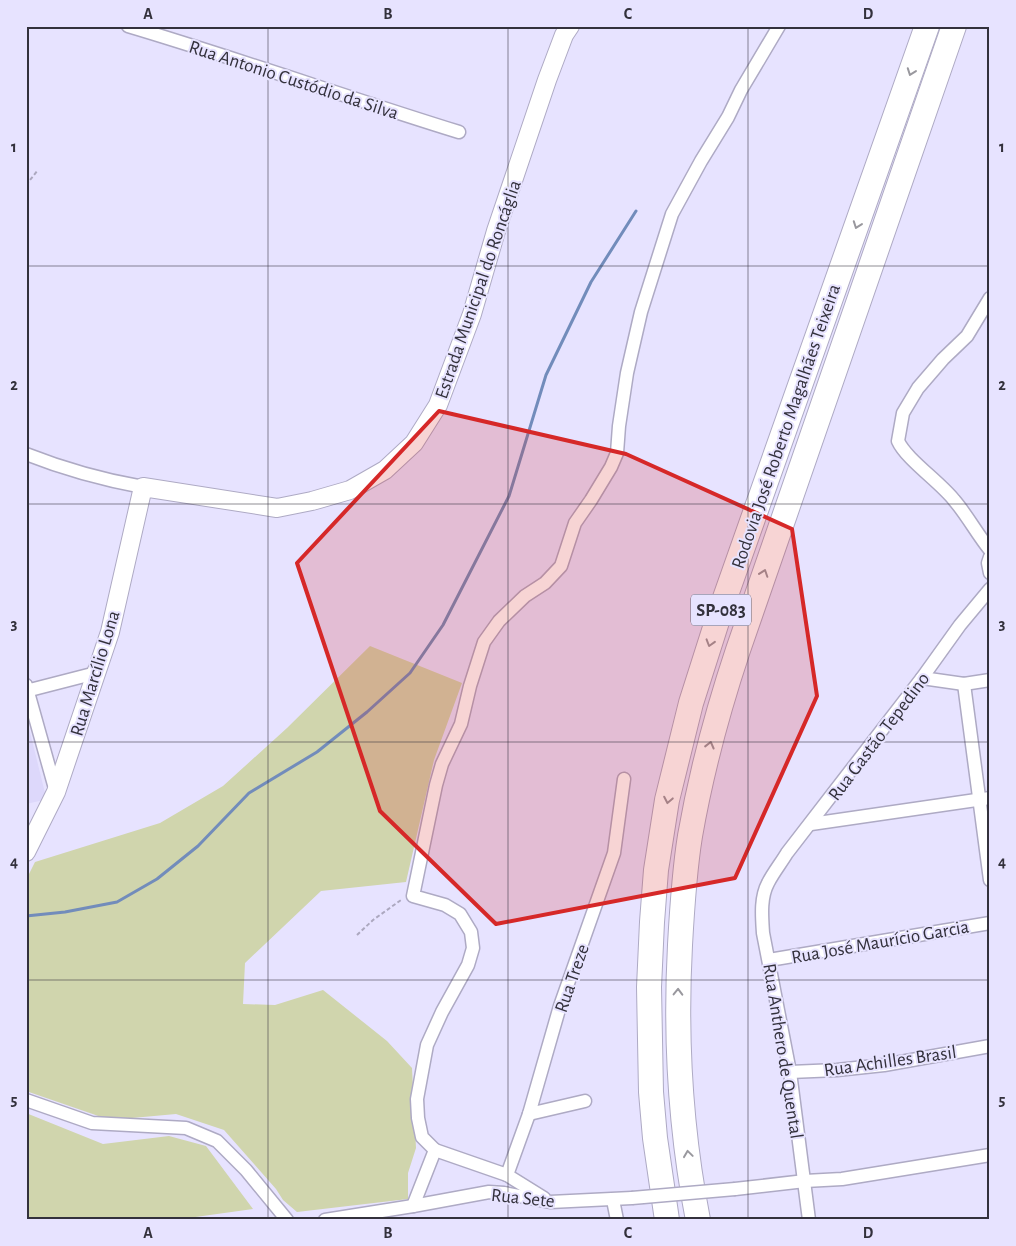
<svg xmlns="http://www.w3.org/2000/svg" width="1016" height="1246" viewBox="0 0 1016 1246" font-family="'Alegreya Sans',sans-serif">
<style>
.built{fill:#ddd8fb}
.green{fill:#d0d5ad}
.lines{fill:none;stroke-linecap:round;stroke-linejoin:round}
.stream{stroke:#728cbb;stroke-width:3}
.street-casing{stroke:#aeaac4;stroke-width:15}
.secondary-casing{stroke:#aeaac4;stroke-width:20}
.highway-casing{stroke:#aeaac4;stroke-width:26}
.path{stroke:#aca8bf;stroke-width:2;stroke-dasharray:4 2.5;stroke-linecap:butt}
.street{stroke:#fff;stroke-width:12}
.secondary{stroke:#fff;stroke-width:18}
.highway{stroke:#fff;stroke-width:24}
.street-bridge-casing{stroke:#aeaac4;stroke-width:15;stroke-linecap:butt}
.street-bridge{stroke:#fff;stroke-width:12}
.oneway{stroke:#99989e}
.marked{fill:#d62828;fill-opacity:0.2;stroke:#d62828;stroke-width:4;stroke-linejoin:round}
.grid{fill:none;stroke:#33313c;stroke-width:1;stroke-opacity:0.55}
.labels{text-anchor:middle;stroke-width:4;stroke-linejoin:round;paint-order:stroke}
.shield{fill:#e7e3ff;stroke:#696676;stroke-width:1}
.shield-label{font-size:18px;font-weight:bold;fill:#33313c}
.street-label{font-size:19px;fill:#33313c;stroke:#e7e3ff}
.neatline{fill:none;stroke:#33313c;stroke-width:2}
.grid-label{font-size:16px;text-anchor:middle;font-weight:bold;fill:#33313c}
</style>
<rect width="100%" height="100%" fill="#e7e3ff"/>
<path class="built" d="M26 716 45 793 44 800 26 804Z"/>
<g class="green">
<path d="M370 646 462 683 434 760 406 882 321 891 245 963 243 1004 275 1005 323 990 387 1041 412 1068 416 1148 408 1173V1199L297 1212 283 1200 276 1189 224 1130 176 1114 110 1120 26 1091V880L35 862 160 823 223 786 287 728Z"/>
<path d="M26 1113 103 1144 169 1136 206 1146 253 1209 174 1220H26Z"/>
</g>
<g class="lines">
<path class="stream" d="M26 916 65 912 117 902 157 879 198 846 249 793 317 752 367 712 410 673 443 625 509 496 546 375 591 282 636 211"/>
<defs>
<g id="street">
<path d="M128 26C239 59 349 98 459 132"/>
<path d="M990 298 967 336 943 359 918 388 903 413 898 441C906 459 940 482 954 500 967 515 977 534 990 550"/>
<path d="M26 454C64 469 104 480 143 487"/>
<path d="M990 557 988 563 990 573"/>
<path d="M922 678 964 684 990 680"/>
<path d="M964 684 990 880"/>
<path d="M26 685 56 792"/>
<path d="M26 691 96 673"/>
<path d="M811 824 990 798"/>
<path d="M769 960 990 923"/>
<path d="M790 1072 837 1070 884 1065 990 1046"/>
<path d="M26 1100 92 1123 186 1128 217 1141 246 1170 287 1220"/>
<path d="M529 1114 585 1101"/>
<path d="M435 1150 507 1175 544 1198"/>
<path d="M507 1175 529 1114 560 1006 614 853 624 779"/>
<path d="M735 1189 805 1181 842 1179 990 1155"/>
<path d="M613 1200 617 1220"/>
<path d="M413 1206 435 1150 422 1137 418 1118 417 1099 427 1045 442 1012 468 965 473 948 471 932 460 914 445 905 413 896 436 785 442 764 461 724 470 686 484 642 499 621 525 596 545 583 561 566 575 523 591 500 611 467 617 453 619 426 627 373 641 312 672 214 701 161 728 117 741 90 779 26"/>
<path d="M325 1220 413 1206 489 1192 504 1193 550 1202 632 1198"/>
<path d="M809 1220 790 1072 763 933C762 917 760 898 768 883 773 873 781 863 787 853L922 678 960 625 990 589"/>
</g>
<path id="secondary" d="M26 852 56 792 110 632 143 487 277 508 312 501 350 490 385 470 414 443 438 405 472 314 496 231 547 80 564 35 570 26"/>
<g id="highway">
<path d="M667 1220 655 1138 651 1092 649 987 652 922 656 870 667 800 691 703 720 612 927 26"/>
<path d="M698 1220C680 1128 675 1038 680 945 682 909 684 873 690 836 701 773 718 710 738 650L954 26"/>
</g>
</defs>
<use href="#street" class="street-casing"/>
<use href="#secondary" class="secondary-casing"/>
<use href="#highway" class="highway-casing"/>
<g class="path">
<path d="M26 185 38 170"/>
<path d="M357 935 373 920 401 900"/>
</g>
<use href="#street" class="street"/>
<use href="#secondary" class="secondary"/>
<use href="#highway" class="highway"/>
<defs>
<path id="street-bridge" d="M632 1198 735 1189"/>
</defs>
<use href="#street-bridge" class="street-bridge-casing"/>
<use href="#street-bridge" class="street-bridge"/>
</g>
<defs><path id="oneway-chevron" d="M-2-3.5L2.5 0L-2 3.5" fill="none" stroke-width="1.6" stroke-linecap="round" stroke-linejoin="round" transform="scale(1.25)"/></defs>
<g class="oneway">
<use href="#oneway-chevron" transform="translate(911 72) rotate(110)"/>
<use href="#oneway-chevron" transform="translate(857 225) rotate(110)"/>
<use href="#oneway-chevron" transform="translate(764 573) rotate(-71)"/>
<use href="#oneway-chevron" transform="translate(710 643) rotate(107)"/>
<use href="#oneway-chevron" transform="translate(710 745) rotate(-76)"/>
<use href="#oneway-chevron" transform="translate(668 800) rotate(101)"/>
<use href="#oneway-chevron" transform="translate(678 992) rotate(-89)"/>
<use href="#oneway-chevron" transform="translate(688 1154) rotate(-98)"/>
</g>
<path class="marked" d="M439 411 626 454 792 529 817 696 735 878 496 924 380 811 297 563Z"/>
<path class="grid" d="M268 26V1220M508 26V1220M748 26V1220M26 266H990M26 504H990M26 742H990M26 980H990"/>
<g class="labels">
<rect class="shield" x="691" y="594.5" width="60" height="31" rx="4"/>
<g class="shield-label">
<text x="721" y="616">SP-083</text>
</g>
<g class="street-label">
<text transform="translate(294 79) rotate(18)" y="7">Rua Antonio Custódio da Silva</text>
<text transform="translate(477 289) rotate(-71)" y="7">Estrada Municipal do Roncáglia</text>
<text transform="translate(785 426) rotate(-71)" y="7">Rodovia José Roberto Magalhães Teixeira</text>
<text transform="translate(94 673) rotate(-73)" y="7">Rua Marcílio Lona</text>
<text transform="translate(878 736) rotate(-53)" y="7">Rua Gastão Tepedino</text>
<text transform="translate(880 941) rotate(-10)" y="7">Rua José Maurício Garcia</text>
<text transform="translate(571 978) rotate(-71)" y="7">Rua Treze</text>
<text transform="translate(784 1051) rotate(81)" y="7">Rua Anthero de Quental</text>
<text transform="translate(890 1060) rotate(-8)" y="7">Rua Achilles Brasil</text>
<text transform="translate(523 1197) rotate(6)" y="7">Rua Sete</text>
</g>
</g>
<rect width="1016" height="1246" fill="none" stroke="#e7e3ff" stroke-width="55"/>
<rect x="28" y="28" width="960" height="1190" class="neatline"/>
<g class="grid-label">
<text x="148" y="19">A</text>
<text x="388" y="19">B</text>
<text x="628" y="19">C</text>
<text x="868" y="19">D</text>
<text x="14" y="152">1</text>
<text x="1002" y="152">1</text>
<text x="14" y="390">2</text>
<text x="1002" y="390">2</text>
<text x="14" y="629">3</text>
<text x="1002" y="629">3</text>
<text x="14" y="867">4</text>
<text x="1002" y="867">4</text>
<text x="14" y="1105">5</text>
<text x="1002" y="1105">5</text>
<text x="148" y="1238">A</text>
<text x="388" y="1238">B</text>
<text x="628" y="1238">C</text>
<text x="868" y="1238">D</text>
</g>
</svg>
